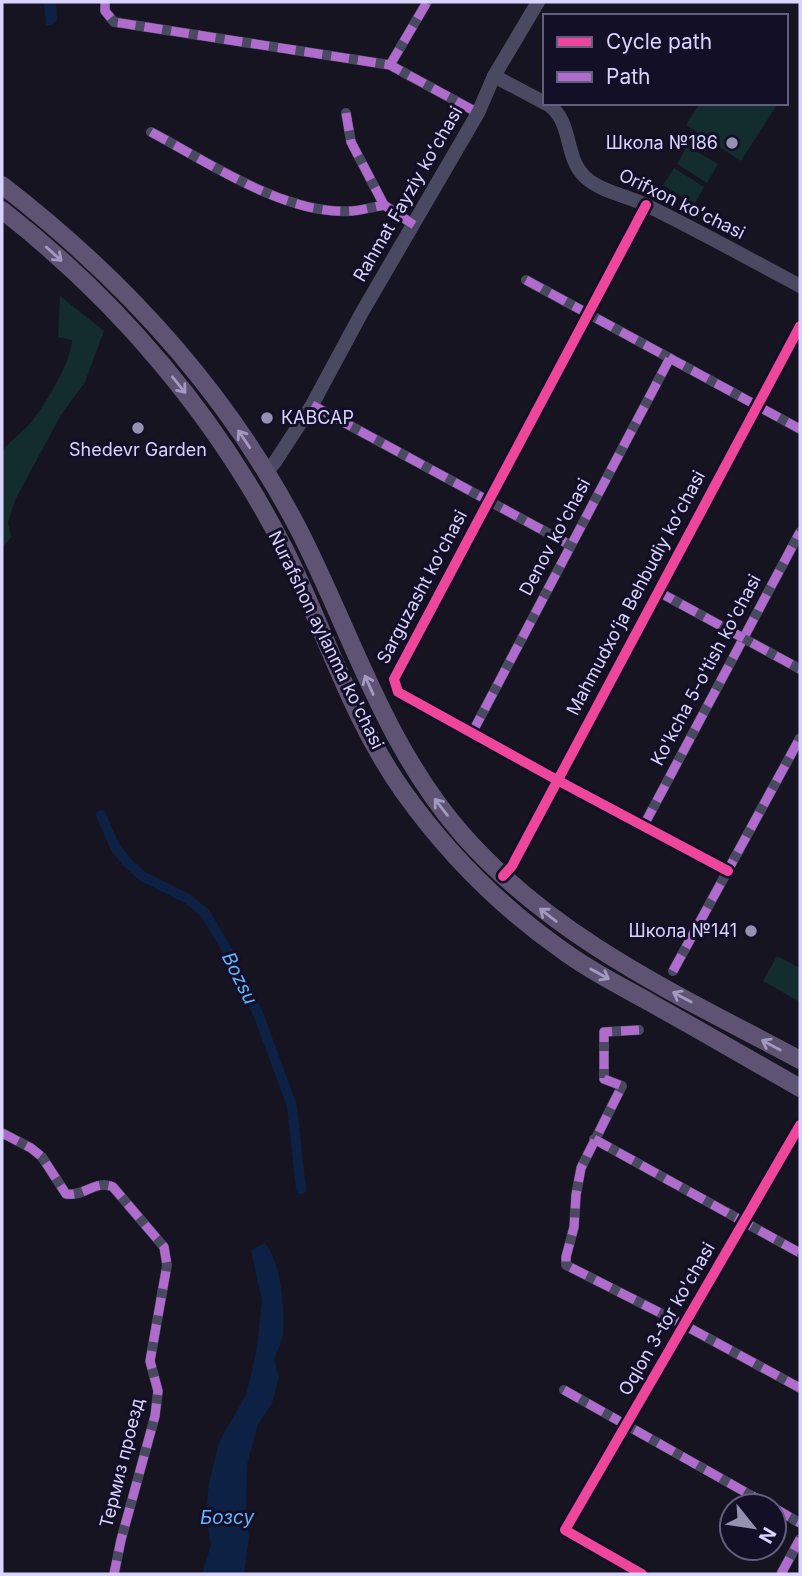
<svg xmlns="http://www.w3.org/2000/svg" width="802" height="1576" viewBox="0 0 802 1576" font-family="Inter,sans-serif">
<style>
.green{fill:#132c2d}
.water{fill:#0d2144}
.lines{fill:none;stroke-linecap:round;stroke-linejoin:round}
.canal{stroke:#0d2144;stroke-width:10}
.minor{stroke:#4a4962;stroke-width:10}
.tertiary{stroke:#4a4962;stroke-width:14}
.primary{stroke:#5e5373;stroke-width:18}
.quiet{stroke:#b06ccc;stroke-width:9;stroke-dasharray:18 9;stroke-linecap:butt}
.cycleway-casing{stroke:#130f26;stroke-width:15}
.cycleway{stroke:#ed469a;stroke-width:10}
.oneway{stroke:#a29ac0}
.poi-dot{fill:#9591b1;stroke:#130f26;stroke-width:2.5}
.labels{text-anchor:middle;stroke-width:6;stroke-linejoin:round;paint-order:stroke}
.poi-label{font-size:18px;fill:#d9d4ff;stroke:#130f26;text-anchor:end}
.street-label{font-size:18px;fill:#d9d4ff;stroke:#130f26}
.water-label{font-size:19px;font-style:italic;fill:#62b6ff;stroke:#130f26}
</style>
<rect width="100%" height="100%" fill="#161421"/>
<g class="green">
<path d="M700 103H778L741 161 686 125Z"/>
<path d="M687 146 718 164 707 183 677 164Z"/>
<path d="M674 168 704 187 694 204 663 185Z"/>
<path d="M60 296 104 331 85 382 61 415 15 500 8 522 11 537 3 547 2 451C11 440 24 431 33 420 46 403 72 360 72 340L58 337Z"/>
<path d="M777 956 800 968V1002L763 981Z"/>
</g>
<g class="water">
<path d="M44 2H56L57 20 52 25H46Z"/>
<path d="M265 1243C281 1262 285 1309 283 1334 282 1342 277 1352 274 1360L279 1377 272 1403 258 1424 247 1465 246 1511 249 1538 244 1574H202L211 1545 206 1514 209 1482 219 1442 246 1395 256 1353 262 1301 251 1250Z"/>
</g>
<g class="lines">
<path class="canal" d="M101 815 115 847 126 861 142 876 188 899 205 913 228 952 259 1016 292 1106 301 1189"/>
<g class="minor">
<path d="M105 2V11L114 22 390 65 478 113"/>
<path d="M390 65 427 2"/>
<path d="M346 113 351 142 384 205"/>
<path d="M151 132C208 162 286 216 352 211 363 210 374 207 384 205L414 225"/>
<path d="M646 205 394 679 398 692 557 780 728 871"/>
<path d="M526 280 800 429"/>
<path d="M312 405 570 545"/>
<path d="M657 591 800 669"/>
<path d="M472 733 670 358"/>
<path d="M644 825 800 532"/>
<path d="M503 876 512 866 800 326"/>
<path d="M673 971 800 738"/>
<path d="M639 1030 604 1032V1079L622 1086 581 1168 576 1195 574 1227 566 1257V1265L684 1325 800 1388"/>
<path d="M2 1133 31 1148 42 1157 66 1194C83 1197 97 1179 113 1187L164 1247 167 1265 150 1361 158 1391 155 1416 121 1540 114 1574"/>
<path d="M594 1139 800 1253"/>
<path d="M564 1390 770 1506"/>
<path d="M774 1508 800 1523"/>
<path d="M642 1574 565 1530 800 1125"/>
<path d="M781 1574 800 1539"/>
</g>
<g class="tertiary">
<path d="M494 76 545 103"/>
<path d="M546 103C574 120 563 156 585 177 601 192 629 196 648 206 699 231 750 259 800 286"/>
<path d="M266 472 275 462 312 405 361 314 478 113 494 76 538 2"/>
</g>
<g class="primary">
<path d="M2 185C125 280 230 395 301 534 354 639 384 744 462 834 555 940 679 995 800 1060"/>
<path d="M2 210C119 301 218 418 285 550 325 630 351 718 403 791 447 853 501 907 562 950 590 971 621 986 651 1003 701 1031 751 1060 800 1088"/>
</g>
<g class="quiet">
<path d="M105 2V11L114 22 390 65 478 113"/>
<path d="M390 65 427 2"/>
<path d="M346 113 351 142 384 205"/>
<path d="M151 132C208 162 286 216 352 211 363 210 374 207 384 205L414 225"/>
<path d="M526 280 800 429"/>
<path d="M312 405 570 545"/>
<path d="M657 591 800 669"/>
<path d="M472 733 670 358"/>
<path d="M644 825 800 532"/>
<path d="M673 971 800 738"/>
<path d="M639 1030 604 1032V1079L622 1086 581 1168 576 1195 574 1227 566 1257V1265L684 1325 800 1388"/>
<path d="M2 1133 31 1148 42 1157 66 1194C83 1197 97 1179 113 1187L164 1247 167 1265 150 1361 158 1391 155 1416 121 1540 114 1574"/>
<path d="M594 1139 800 1253"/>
<path d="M564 1390 770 1506"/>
<path d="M774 1508 800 1523"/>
<path d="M781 1574 800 1539"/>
</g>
<defs>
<g id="cycleway">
<path d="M646 205 394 679 398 692 557 780 728 871"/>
<path d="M503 876 512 866 800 326"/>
<path d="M642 1574 565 1530 800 1125"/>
</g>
</defs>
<use href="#cycleway" class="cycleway-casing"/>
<use href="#cycleway" class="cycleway"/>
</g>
<defs><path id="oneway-shaft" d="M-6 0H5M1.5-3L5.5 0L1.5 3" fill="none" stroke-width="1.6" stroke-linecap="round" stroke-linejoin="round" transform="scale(1.75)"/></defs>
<g class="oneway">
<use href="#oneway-shaft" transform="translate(54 254) rotate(42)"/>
<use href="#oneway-shaft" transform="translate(179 385) rotate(51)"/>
<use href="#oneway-shaft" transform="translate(244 439) rotate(-124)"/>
<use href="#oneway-shaft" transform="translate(369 685) rotate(-114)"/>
<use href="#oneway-shaft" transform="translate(441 807) rotate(-128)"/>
<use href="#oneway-shaft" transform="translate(548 915) rotate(-142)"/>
<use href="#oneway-shaft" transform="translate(600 974) rotate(29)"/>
<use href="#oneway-shaft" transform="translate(682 997) rotate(-152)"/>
<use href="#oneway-shaft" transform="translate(771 1045) rotate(-152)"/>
</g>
<g class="poi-dot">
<circle cx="732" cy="143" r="7"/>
<circle cx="267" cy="418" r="7"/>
<circle cx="138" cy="428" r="7"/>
<circle cx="751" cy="931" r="7"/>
</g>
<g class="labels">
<g class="poi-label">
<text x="718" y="149">Школа №186</text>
<text x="281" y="424" text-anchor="start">КАВСАР</text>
<text x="138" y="456" text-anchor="middle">Shedevr Garden</text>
<text x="737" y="937">Школа №141</text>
</g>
<g class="street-label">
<text transform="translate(408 194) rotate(-60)" y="6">Rahmat Fayziy koʻchasi</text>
<text transform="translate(682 204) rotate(26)" y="6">Orifxon koʻchasi</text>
<text transform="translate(555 537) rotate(-62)" y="6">Denov ko'chasi</text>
<text transform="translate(422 587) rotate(-62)" y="6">Sarguzasht ko'chasi</text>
<text transform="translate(636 593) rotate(-62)" y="6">Mahmudxoʻja Behbudiy koʻchasi</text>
<text transform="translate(326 640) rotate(64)" y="6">Nurafshon aylanma ko'chasi</text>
<text transform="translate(706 670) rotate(-62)" y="6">Ko'kcha 5-o'tish ko'chasi</text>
<text transform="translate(667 1319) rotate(-60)" y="6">Oqlon 3-tor ko'chasi</text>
<text transform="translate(122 1463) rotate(-76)" y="6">Термиз проезд</text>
</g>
<g class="water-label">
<text transform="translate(240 978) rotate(64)" y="7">Bozsu</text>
<text x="227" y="1524">Бозсу</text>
</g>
</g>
<rect width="802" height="1576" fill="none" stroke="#d9d4ff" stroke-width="7"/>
<rect x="543" y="14" width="245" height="91" fill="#130f26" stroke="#625e7d" stroke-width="2"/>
<rect x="557" y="37" width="35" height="10" fill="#ed469a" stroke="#625e7d" stroke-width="2"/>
<text x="606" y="49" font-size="21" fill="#d9d4ff">Cycle path</text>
<rect x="557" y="72" width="35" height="10" fill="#b06ccc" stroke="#625e7d" stroke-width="2"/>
<text x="606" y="84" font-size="21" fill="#d9d4ff">Path</text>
<g transform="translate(753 1527) rotate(120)"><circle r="33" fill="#130f26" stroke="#625e7d" stroke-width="2"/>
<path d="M0-5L12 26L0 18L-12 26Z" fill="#9591b1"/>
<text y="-10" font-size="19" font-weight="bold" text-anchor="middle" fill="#d9d4ff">N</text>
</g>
</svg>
